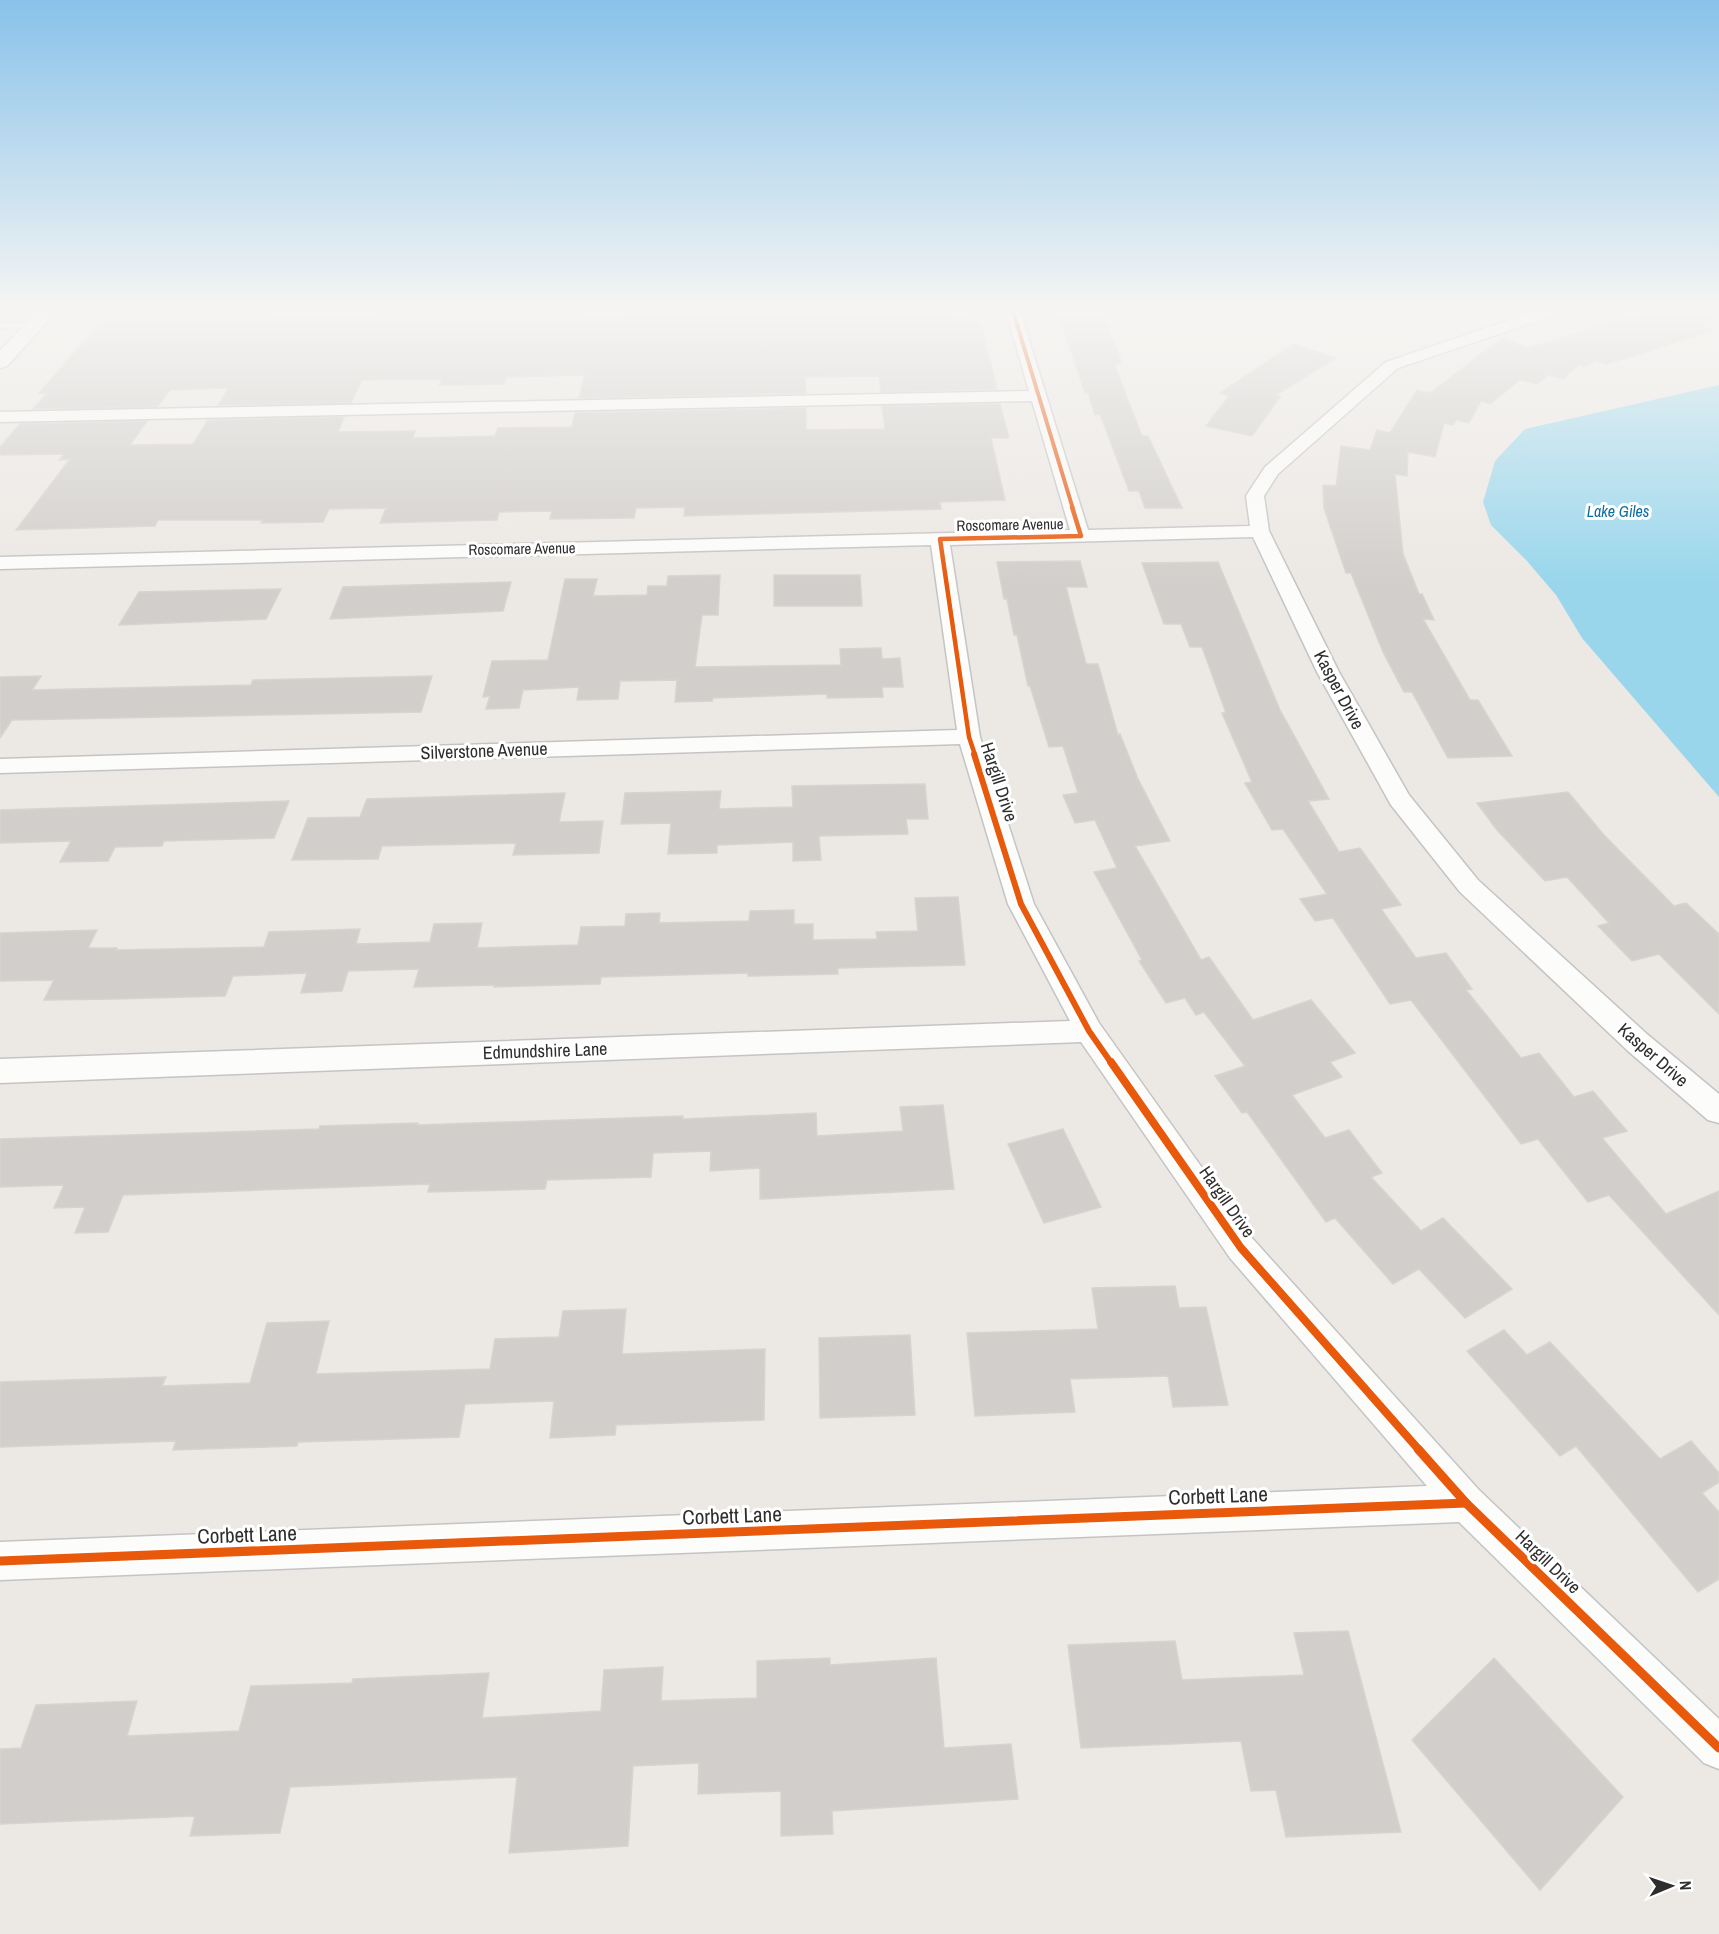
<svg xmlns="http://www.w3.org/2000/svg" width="1719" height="1934" viewBox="0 0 1719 1934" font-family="'Archivo Narrow',sans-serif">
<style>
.water{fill:#99d6ec}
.building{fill:#d1cecb;stroke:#d7d4d0;stroke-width:1.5}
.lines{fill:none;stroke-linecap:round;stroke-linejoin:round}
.service-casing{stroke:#c5c4c5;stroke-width:2}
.minor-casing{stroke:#c5c4c5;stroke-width:3}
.tertiary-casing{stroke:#c5c4c5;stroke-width:3}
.service{fill:#fcfcfb;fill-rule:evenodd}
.minor{fill:#fcfcfb;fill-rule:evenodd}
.tertiary{fill:#fcfcfb;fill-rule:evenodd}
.cycleway-far4-casing{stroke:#fff;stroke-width:6}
.cycleway-far3-casing{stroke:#fff;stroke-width:8}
.cycleway-far2-casing{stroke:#fff;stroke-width:10}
.cycleway-far1-casing{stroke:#fff;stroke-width:11}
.cycleway-casing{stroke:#fff;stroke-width:13}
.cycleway-far4{stroke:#e8590c;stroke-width:4}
.cycleway-far3{stroke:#e8590c;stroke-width:4.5}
.cycleway-far2{stroke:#e8590c;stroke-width:6}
.cycleway-far1{stroke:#e8590c;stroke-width:8}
.cycleway{stroke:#e8590c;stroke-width:9}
.labels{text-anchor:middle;stroke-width:6;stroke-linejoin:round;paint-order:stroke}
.far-street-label{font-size:15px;fill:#2e2e2e;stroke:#fff}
.far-water-label{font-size:16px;font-style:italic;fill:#0d6fa3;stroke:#fff}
.street-label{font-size:18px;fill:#2e2e2e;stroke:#fff}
.near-street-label{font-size:21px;fill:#2e2e2e;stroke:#fff}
</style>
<rect width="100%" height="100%" fill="#ece8e4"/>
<path class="water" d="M1719 385V797L1582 638 1556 595 1527 561 1491 525 1483 502 1495 461 1525 429Z"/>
<g class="building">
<path d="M721 311H951L981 324 997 389 881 392 879 376 805 377 806 393 579 398 585 375 507 377 504 384 439 385 442 379 362 380 351 403 218 405 229 388 170 390 157 407 33 409 47 393H39L101 322 380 317 378 322 505 321 581 320 583 314Z"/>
<path d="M1647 311H1719V321L1703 326 1713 330 1637 355 1605 364 1596 360 1584 367 1579 364 1563 379 1548 375 1537 384 1520 380 1490 404 1481 401 1469 423 1456 420 1453 425 1444 423 1435 457 1408 452 1407 476 1395 474 1403 554 1419 594H1422L1434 620 1423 619 1470 700H1478L1512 756 1448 758 1412 692H1404L1383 652 1351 573H1346L1324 508 1323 485 1336 486 1341 446 1370 450 1377 430 1390 433 1417 390 1430 393 1503 337 1528 348Z"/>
<path d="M1102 314 1120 357 1121 364H1114L1142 436H1148L1182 508H1145L1139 491H1129L1100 414 1095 415 1088 393H1085L1059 315Z"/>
<path d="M1293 344 1336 358 1276 395 1280 397 1252 436 1206 426 1229 396 1220 393Z"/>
<path d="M1000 404 1009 438H991L1005 500 940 502 941 509 684 516 685 507 636 508 634 518 550 519 552 511 499 512 497 520 380 523 386 508 329 509 323 522 261 523 263 520H158L155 526 16 530 70 459 59 460 64 454 0 455V447L20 424 147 421 130 445 193 444 208 420 344 417 338 432 415 431 413 438 495 436 498 428 572 427 575 413 806 408V430L885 429 882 406Z"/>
<path d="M1080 561 1087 587H1066L1086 664H1098L1118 735 1120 734 1138 779 1170 841 1135 846 1201 960 1209 957 1253 1020 1311 1000 1355 1053 1330 1062 1342 1077 1292 1095 1325 1138 1349 1130 1382 1173 1371 1177 1421 1231 1443 1218 1512 1289 1465 1318 1419 1269 1393 1284 1335 1218 1326 1222 1247 1112 1242 1113 1215 1076 1245 1066 1204 1012 1196 1015 1185 998 1166 1003 1139 961 1142 960 1094 872 1117 868 1095 820 1075 823 1063 795 1078 793 1063 746 1049 747 1030 686H1028L1017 635H1014L1007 599H1004L997 562Z"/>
<path d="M1218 562 1280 710 1329 799 1308 801 1339 852 1360 848 1401 905 1381 909 1416 958 1446 953 1472 989 1466 990 1521 1058 1539 1053 1574 1097 1593 1091 1627 1131 1602 1138 1666 1214 1719 1191V1315L1609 1195 1588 1202 1538 1139 1521 1144 1411 1000 1390 1004 1333 918 1315 921 1300 899 1327 894 1283 829 1272 830 1245 783 1252 782 1222 713H1226L1202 647H1190L1181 624H1164L1142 563Z"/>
<path d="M720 575 718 615H702L695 667 841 665 840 649 881 648 882 659 900 658 903 687H882L883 697 827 698V694L713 698 712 701 675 702 677 680 620 681 618 699 577 700 579 687 523 690 519 708 486 709 490 696 483 697 492 661 548 660 565 579H597L593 596 647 595 648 586H667L668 576Z"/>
<path d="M774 575H860L862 606H774Z"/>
<path d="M511 582 503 611 330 619 343 587Z"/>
<path d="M281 589 266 619 119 625 139 592Z"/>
<path d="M41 676 32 690 251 685 253 680 432 676 421 712 12 720 0 738V677Z"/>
<path d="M925 784 928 819H906L908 834 819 836 821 860 793 861V842L717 845V853L668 854 671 823 621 824 625 793 721 791 719 809 793 807 792 786Z"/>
<path d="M1568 792 1604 835 1674 906 1686 903 1719 934V1014L1659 954 1632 961 1598 926 1609 923 1567 877 1545 881 1497 830 1477 803Z"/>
<path d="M565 793 559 822 603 821 599 853 513 855 516 843 382 846 378 859 292 860 308 818 360 817 367 799Z"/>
<path d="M289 801 274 838 164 841 162 846 115 847 108 861 60 862 71 841 0 843V810Z"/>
<path d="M958 897 965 965 838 968V974L748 976V973L601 977 600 984 494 987 495 985 414 987 419 969 348 971 342 991 301 993 307 973 233 976 225 996 115 999 44 1000 54 980 0 981V933L97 930 88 948H117L116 950 264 947 269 932 360 929 356 944 430 942 434 924 482 923 477 948 578 945 581 927 625 926 626 914 660 913 659 923 749 921 750 911 794 910V924H813V940L877 939 876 932 918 931 915 898Z"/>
<path d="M943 1105 954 1189 760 1199V1168L710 1171 711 1151 653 1153 651 1177 547 1180 545 1189 428 1192 430 1184 123 1195 108 1232 75 1233 85 1207 54 1208 64 1185 0 1187V1139L319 1129 320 1126 418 1123 417 1125 683 1116V1119L816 1113 817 1136 903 1131 900 1107Z"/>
<path d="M1063 1129 1101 1207 1044 1223 1008 1144Z"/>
<path d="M1175 1286 1179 1308 1206 1307 1228 1405 1173 1407 1168 1376 1070 1379 1075 1412 975 1416 967 1333 1098 1329 1092 1288Z"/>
<path d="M626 1309 622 1354 765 1349 764 1420 616 1425 615 1435 550 1438 554 1401 465 1404 459 1437 298 1442 297 1446 173 1450 176 1441 0 1447V1382L166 1377 162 1386 250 1383 267 1323 329 1321 316 1374 490 1369 495 1339 559 1337 563 1311Z"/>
<path d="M1504 1330 1527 1355 1550 1342 1660 1459 1691 1441 1719 1473V1482L1702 1493 1719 1512V1579L1698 1592 1576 1446 1560 1456 1467 1351Z"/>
<path d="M910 1335 915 1415 820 1418 819 1338Z"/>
<path d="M1348 1631 1401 1832 1286 1837 1276 1790 1251 1791 1241 1741 1081 1748 1068 1645 1175 1641 1182 1680 1304 1675 1294 1633Z"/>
<path d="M830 1658V1665L936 1658 944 1748 1011 1744 1018 1799 832 1811 833 1834 781 1836V1791L698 1794 699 1763 633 1766 628 1846 509 1853 517 1777 290 1787 280 1833 190 1836 195 1816 0 1824V1749L21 1748 36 1705 137 1701 127 1736 239 1731 251 1686 352 1683 353 1679 489 1673 482 1718 601 1711 604 1670 663 1667 661 1701 757 1698V1661Z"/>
<path d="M1494 1658 1623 1797 1540 1890 1412 1740Z"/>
</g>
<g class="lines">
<defs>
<path id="service" d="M35 323 39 325 38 327 0 328V324Z"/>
<path id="minor" d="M1006 311H1020L1088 530 1250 526 1246 496 1265 467 1386 362 1537 311H1560L1558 314 1398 368 1278 474 1264 496 1269 531 1339 672 1409 795 1478 880 1648 1035 1719 1094V1123L1708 1120 1628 1051 1460 892 1391 805 1317 672 1253 537 950 545 980 737 1034 904 1099 1023 1252 1238 1479 1490 1719 1719V1769L1704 1763 1459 1522 0 1580V1542L1427 1486 1230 1258 1081 1042 0 1083V1059L1070 1021 1008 904 960 744 0 773V759L957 730 931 545 0 569V557L1070 530 1032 401 0 422V412L1029 391Z"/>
<path id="tertiary" d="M38 311H57L7 366 0 368V351Z"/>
</defs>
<use href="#service" class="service-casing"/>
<use href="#minor" class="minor-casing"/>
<use href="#tertiary" class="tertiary-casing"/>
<use href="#service" class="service"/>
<use href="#minor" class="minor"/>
<use href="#tertiary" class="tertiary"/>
<defs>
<path id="cycleway-far4" d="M1013 311 1073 509"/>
<path id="cycleway-far3" d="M975 755 969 737 940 539 1081 536 1072 507"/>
<path id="cycleway-far2" d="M974 754 1021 904 1089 1031 1112 1064"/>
<path id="cycleway-far1" d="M1111 1062 1241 1248 1420 1451"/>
<g id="cycleway">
<path d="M1418 1449 1466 1503 1719 1748"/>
<path d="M0 1561 1466 1503"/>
</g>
</defs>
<use href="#cycleway-far4" class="cycleway-far4-casing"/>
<use href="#cycleway-far3" class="cycleway-far3-casing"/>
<use href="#cycleway-far2" class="cycleway-far2-casing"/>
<use href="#cycleway-far1" class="cycleway-far1-casing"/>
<use href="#cycleway" class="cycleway-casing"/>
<use href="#cycleway-far4" class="cycleway-far4"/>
<use href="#cycleway-far3" class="cycleway-far3"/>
<use href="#cycleway-far2" class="cycleway-far2"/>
<use href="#cycleway-far1" class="cycleway-far1"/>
<use href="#cycleway" class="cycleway"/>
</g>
<linearGradient id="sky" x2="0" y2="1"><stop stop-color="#88c2ea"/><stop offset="0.53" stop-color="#f6f5f3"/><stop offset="1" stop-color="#f6f5f3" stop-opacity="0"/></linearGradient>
<rect width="1719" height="582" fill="url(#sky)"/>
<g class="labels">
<g class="far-street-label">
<text transform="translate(1010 525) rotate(-1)" y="5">Roscomare Avenue</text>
<text transform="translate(522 549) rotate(-1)" y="5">Roscomare Avenue</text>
</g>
<g class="far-water-label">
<text x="1618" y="517">Lake Giles</text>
</g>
<g class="street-label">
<text transform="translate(1339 690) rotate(62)" y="6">Kasper Drive</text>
<text transform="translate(484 751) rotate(-2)" y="6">Silverstone Avenue</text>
<text transform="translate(999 782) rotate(72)" y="6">Hargill Drive</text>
<text transform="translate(545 1051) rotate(-2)" y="6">Edmundshire Lane</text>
<text transform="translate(1653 1055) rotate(41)" y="6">Kasper Drive</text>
<text transform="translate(1227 1202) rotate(55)" y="6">Hargill Drive</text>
<text transform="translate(1548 1562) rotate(44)" y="6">Hargill Drive</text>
</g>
<g class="near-street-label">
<text transform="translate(1218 1496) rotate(-2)" y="7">Corbett Lane</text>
<text transform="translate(732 1516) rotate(-2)" y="7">Corbett Lane</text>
<text transform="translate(247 1535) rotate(-2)" y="7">Corbett Lane</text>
</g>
</g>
<g transform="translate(1671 1886) rotate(88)" stroke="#ffffff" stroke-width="4.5" paint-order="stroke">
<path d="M0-4.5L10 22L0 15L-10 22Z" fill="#2e2e2e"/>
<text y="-9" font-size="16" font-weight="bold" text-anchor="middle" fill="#2e2e2e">N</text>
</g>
</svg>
